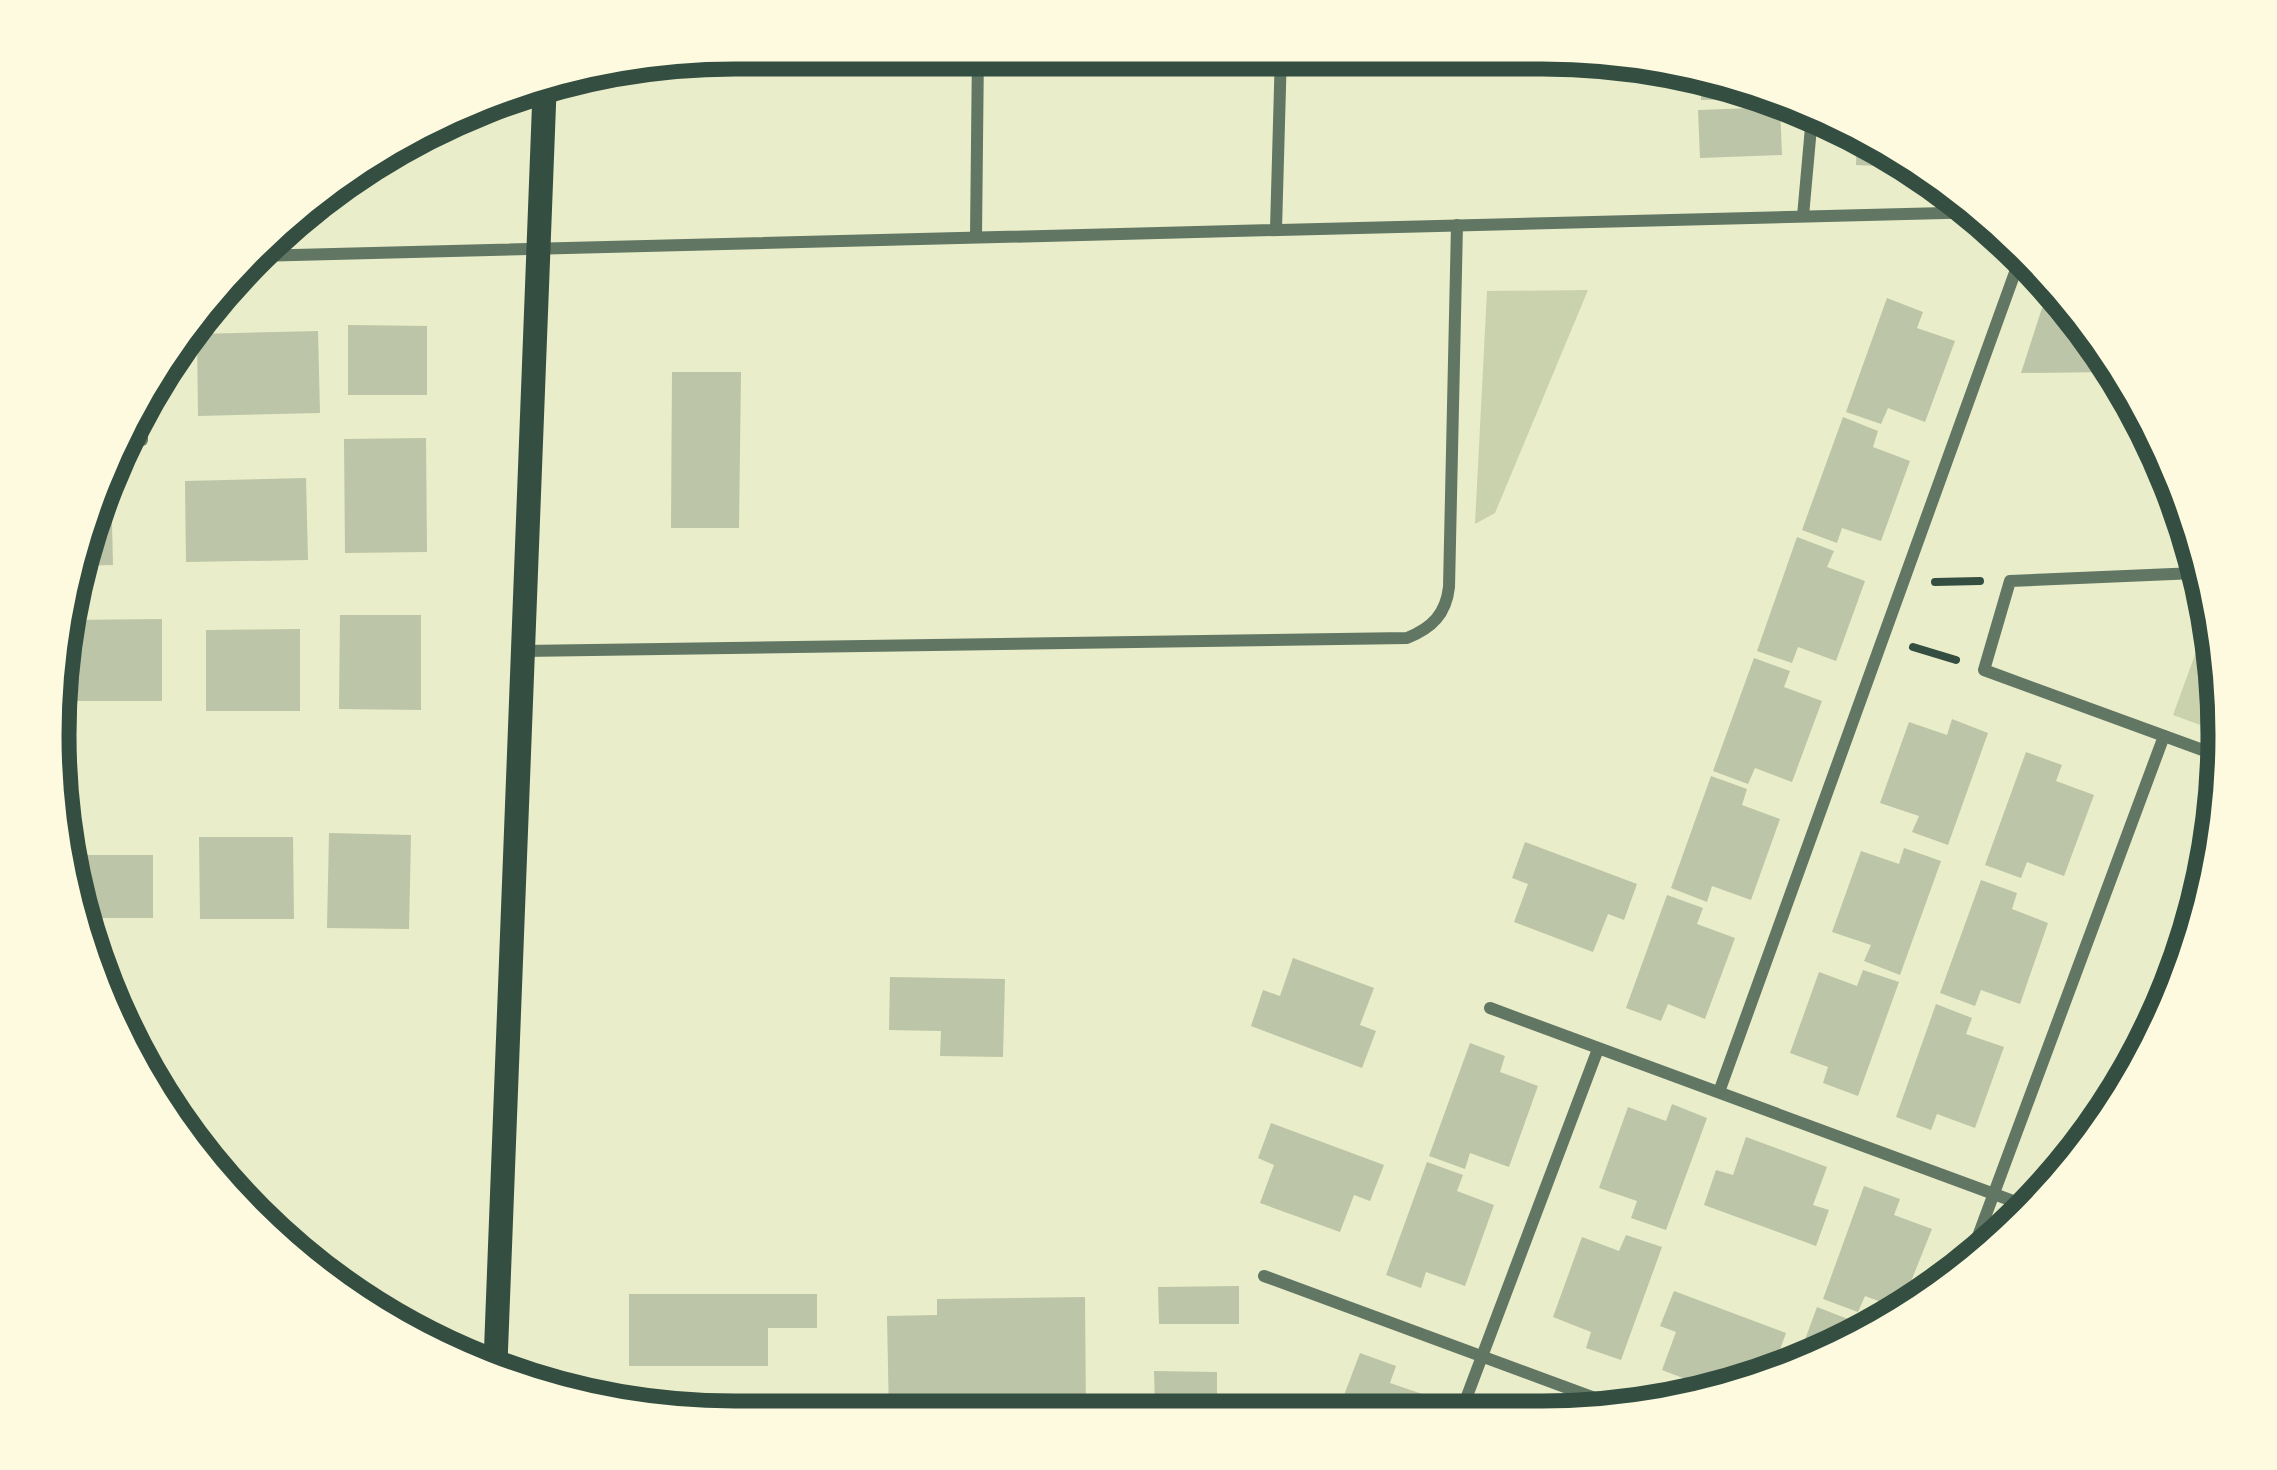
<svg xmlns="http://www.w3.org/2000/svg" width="2277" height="1470" viewBox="0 0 2277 1470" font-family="Spectral,serif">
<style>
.green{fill:#cad2ad}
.building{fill:#bcc5a7}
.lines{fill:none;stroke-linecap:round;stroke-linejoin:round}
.path{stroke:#344e41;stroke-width:8}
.minor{stroke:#617663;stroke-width:12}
.secondary{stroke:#344e41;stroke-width:24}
.rim{fill:none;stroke:#344e41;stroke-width:15}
</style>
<rect width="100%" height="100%" fill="#e9edc9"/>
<g class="green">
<path d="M1588 290 1495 513 1475 524 1487 291Z"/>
<path d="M2211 628 2227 689 2222 733 2173 715 2204 630Z"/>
</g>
<g class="building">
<path d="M1701 72 1765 90V99L1701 100Z"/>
<path d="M1780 107 1782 155 1700 158 1698 110Z"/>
<path d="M1857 133 1897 157 1896 167 1856 165Z"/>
<path d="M1887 298 1923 312 1917 328 1955 341 1925 422 1888 408 1881 424 1846 412Z"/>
<path d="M2042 308H2063L2113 372 2021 373Z"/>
<path d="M348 325 427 326V395H348Z"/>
<path d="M318 331 320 413 198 416 197 334Z"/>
<path d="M672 372H741L739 528H671Z"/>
<path d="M1843 417 1878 431 1873 447 1910 461 1881 541 1842 528 1837 543 1802 530Z"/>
<path d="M426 438 427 552 345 553 344 439Z"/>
<path d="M306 478 308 560 186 562 185 481Z"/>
<path d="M111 482 113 565 74 566 85 514 101 483Z"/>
<path d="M1797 537 1834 551 1827 567 1865 581 1836 661 1798 647 1792 663 1757 651Z"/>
<path d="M340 615H421V710L339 709Z"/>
<path d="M162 619V701H68V620Z"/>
<path d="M300 629V711H206V630Z"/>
<path d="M1754 658 1790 671 1784 687 1822 701 1792 782 1755 768 1748 784 1713 771Z"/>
<path d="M1952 719 1988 733 1948 845 1912 832 1919 816 1880 803 1909 722 1947 735Z"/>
<path d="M2026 752 2062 765 2056 781 2094 795 2064 876 2027 862 2021 878 1985 865Z"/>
<path d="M1711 776 1747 789 1742 805 1780 819 1751 900 1712 886 1707 902 1671 888Z"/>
<path d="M329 833 411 835 409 929 327 928Z"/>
<path d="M199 837H293L294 919H200Z"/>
<path d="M1525 842 1637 884 1624 920 1608 914 1593 952 1514 922 1528 884 1512 878Z"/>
<path d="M1904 848 1941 861 1900 975 1864 961 1871 945 1832 932 1861 851 1899 864Z"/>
<path d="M66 855H153V918H74Z"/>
<path d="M1981 880 2017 893 2012 909 2048 923 2020 1004 1981 990 1975 1006 1940 993Z"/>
<path d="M1667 895 1703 908 1697 924 1735 938 1705 1019 1668 1004 1661 1021 1626 1008Z"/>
<path d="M1293 958 1374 988 1360 1025 1376 1031 1362 1068 1251 1026 1263 990 1280 996Z"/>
<path d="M1863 970 1899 982 1858 1096 1823 1083 1828 1067 1790 1053 1819 972 1857 986Z"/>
<path d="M890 977 1005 979 1003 1057 940 1056 941 1031 889 1030Z"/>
<path d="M1936 1004 1972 1018 1966 1034 2004 1047 1975 1128 1937 1114 1931 1130 1896 1117Z"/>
<path d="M1470 1043 1505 1056 1500 1072 1538 1086 1509 1167 1470 1153 1465 1169 1429 1156Z"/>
<path d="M1672 1104 1707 1118 1666 1230 1631 1218 1637 1201 1599 1188 1628 1107 1666 1121Z"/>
<path d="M1271 1123 1384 1165 1370 1201 1354 1195 1340 1232 1260 1203 1274 1165 1258 1158Z"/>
<path d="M1746 1137 1827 1167 1813 1205 1829 1210 1816 1246 1704 1205 1716 1170 1733 1175Z"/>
<path d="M1427 1162 1463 1175 1457 1191 1494 1205 1465 1286 1426 1272 1421 1288 1386 1275Z"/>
<path d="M1864 1186 1900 1199 1894 1215 1932 1229 1900 1309 1865 1296 1858 1312 1823 1299Z"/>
<path d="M1626 1235 1662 1247 1621 1360 1586 1348 1591 1332 1553 1317 1582 1237 1619 1251Z"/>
<path d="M1239 1286V1324H1159L1158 1287Z"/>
<path d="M1674 1291 1786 1333 1773 1369 1756 1363 1751 1377 1709 1388 1662 1370 1676 1332 1660 1326Z"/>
<path d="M629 1294H817V1328H768V1366H629Z"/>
<path d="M1085 1297 1086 1418 889 1417 887 1316 937 1315V1299Z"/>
<path d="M1817 1307 1853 1321 1847 1337 1859 1341 1845 1351 1796 1364Z"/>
<path d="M1360 1353 1396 1366 1390 1383 1428 1396 1419 1420 1335 1419Z"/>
<path d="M1154 1371 1217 1372V1419L1116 1418 1117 1406H1155Z"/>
</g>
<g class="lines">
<g class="path">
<path d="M1935 582 1980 581"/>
<path d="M1913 647 1956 660"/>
</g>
<g class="minor">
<path d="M1803 216 1813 105"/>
<path d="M1276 229 1281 52"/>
<path d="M976 236 978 50"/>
<path d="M255 256 1984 212"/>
<path d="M142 406V440"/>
<path d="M2196 573 2010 581 1984 670 2219 756"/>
<path d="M523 651 1407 638C1432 628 1446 614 1449 587L1457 225"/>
<path d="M1490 1008 2032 1208"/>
<path d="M1719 1092 2022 253"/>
<path d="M1971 1255 2164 736"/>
<path d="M1264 1276 1627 1410"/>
<path d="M1458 1420 1598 1049"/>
</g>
<path class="secondary" d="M495 1376 545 79"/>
</g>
<path d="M0 0H2277V1470H0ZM735 69H1542A666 666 0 0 1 2208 735V735A666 666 0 0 1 1542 1401H735A666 666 0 0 1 69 735V735A666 666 0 0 1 735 69Z" fill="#fefae0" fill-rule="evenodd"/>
<path class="rim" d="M735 69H1542A666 666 0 0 1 2208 735V735A666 666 0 0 1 1542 1401H735A666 666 0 0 1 69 735V735A666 666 0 0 1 735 69Z"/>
</svg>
